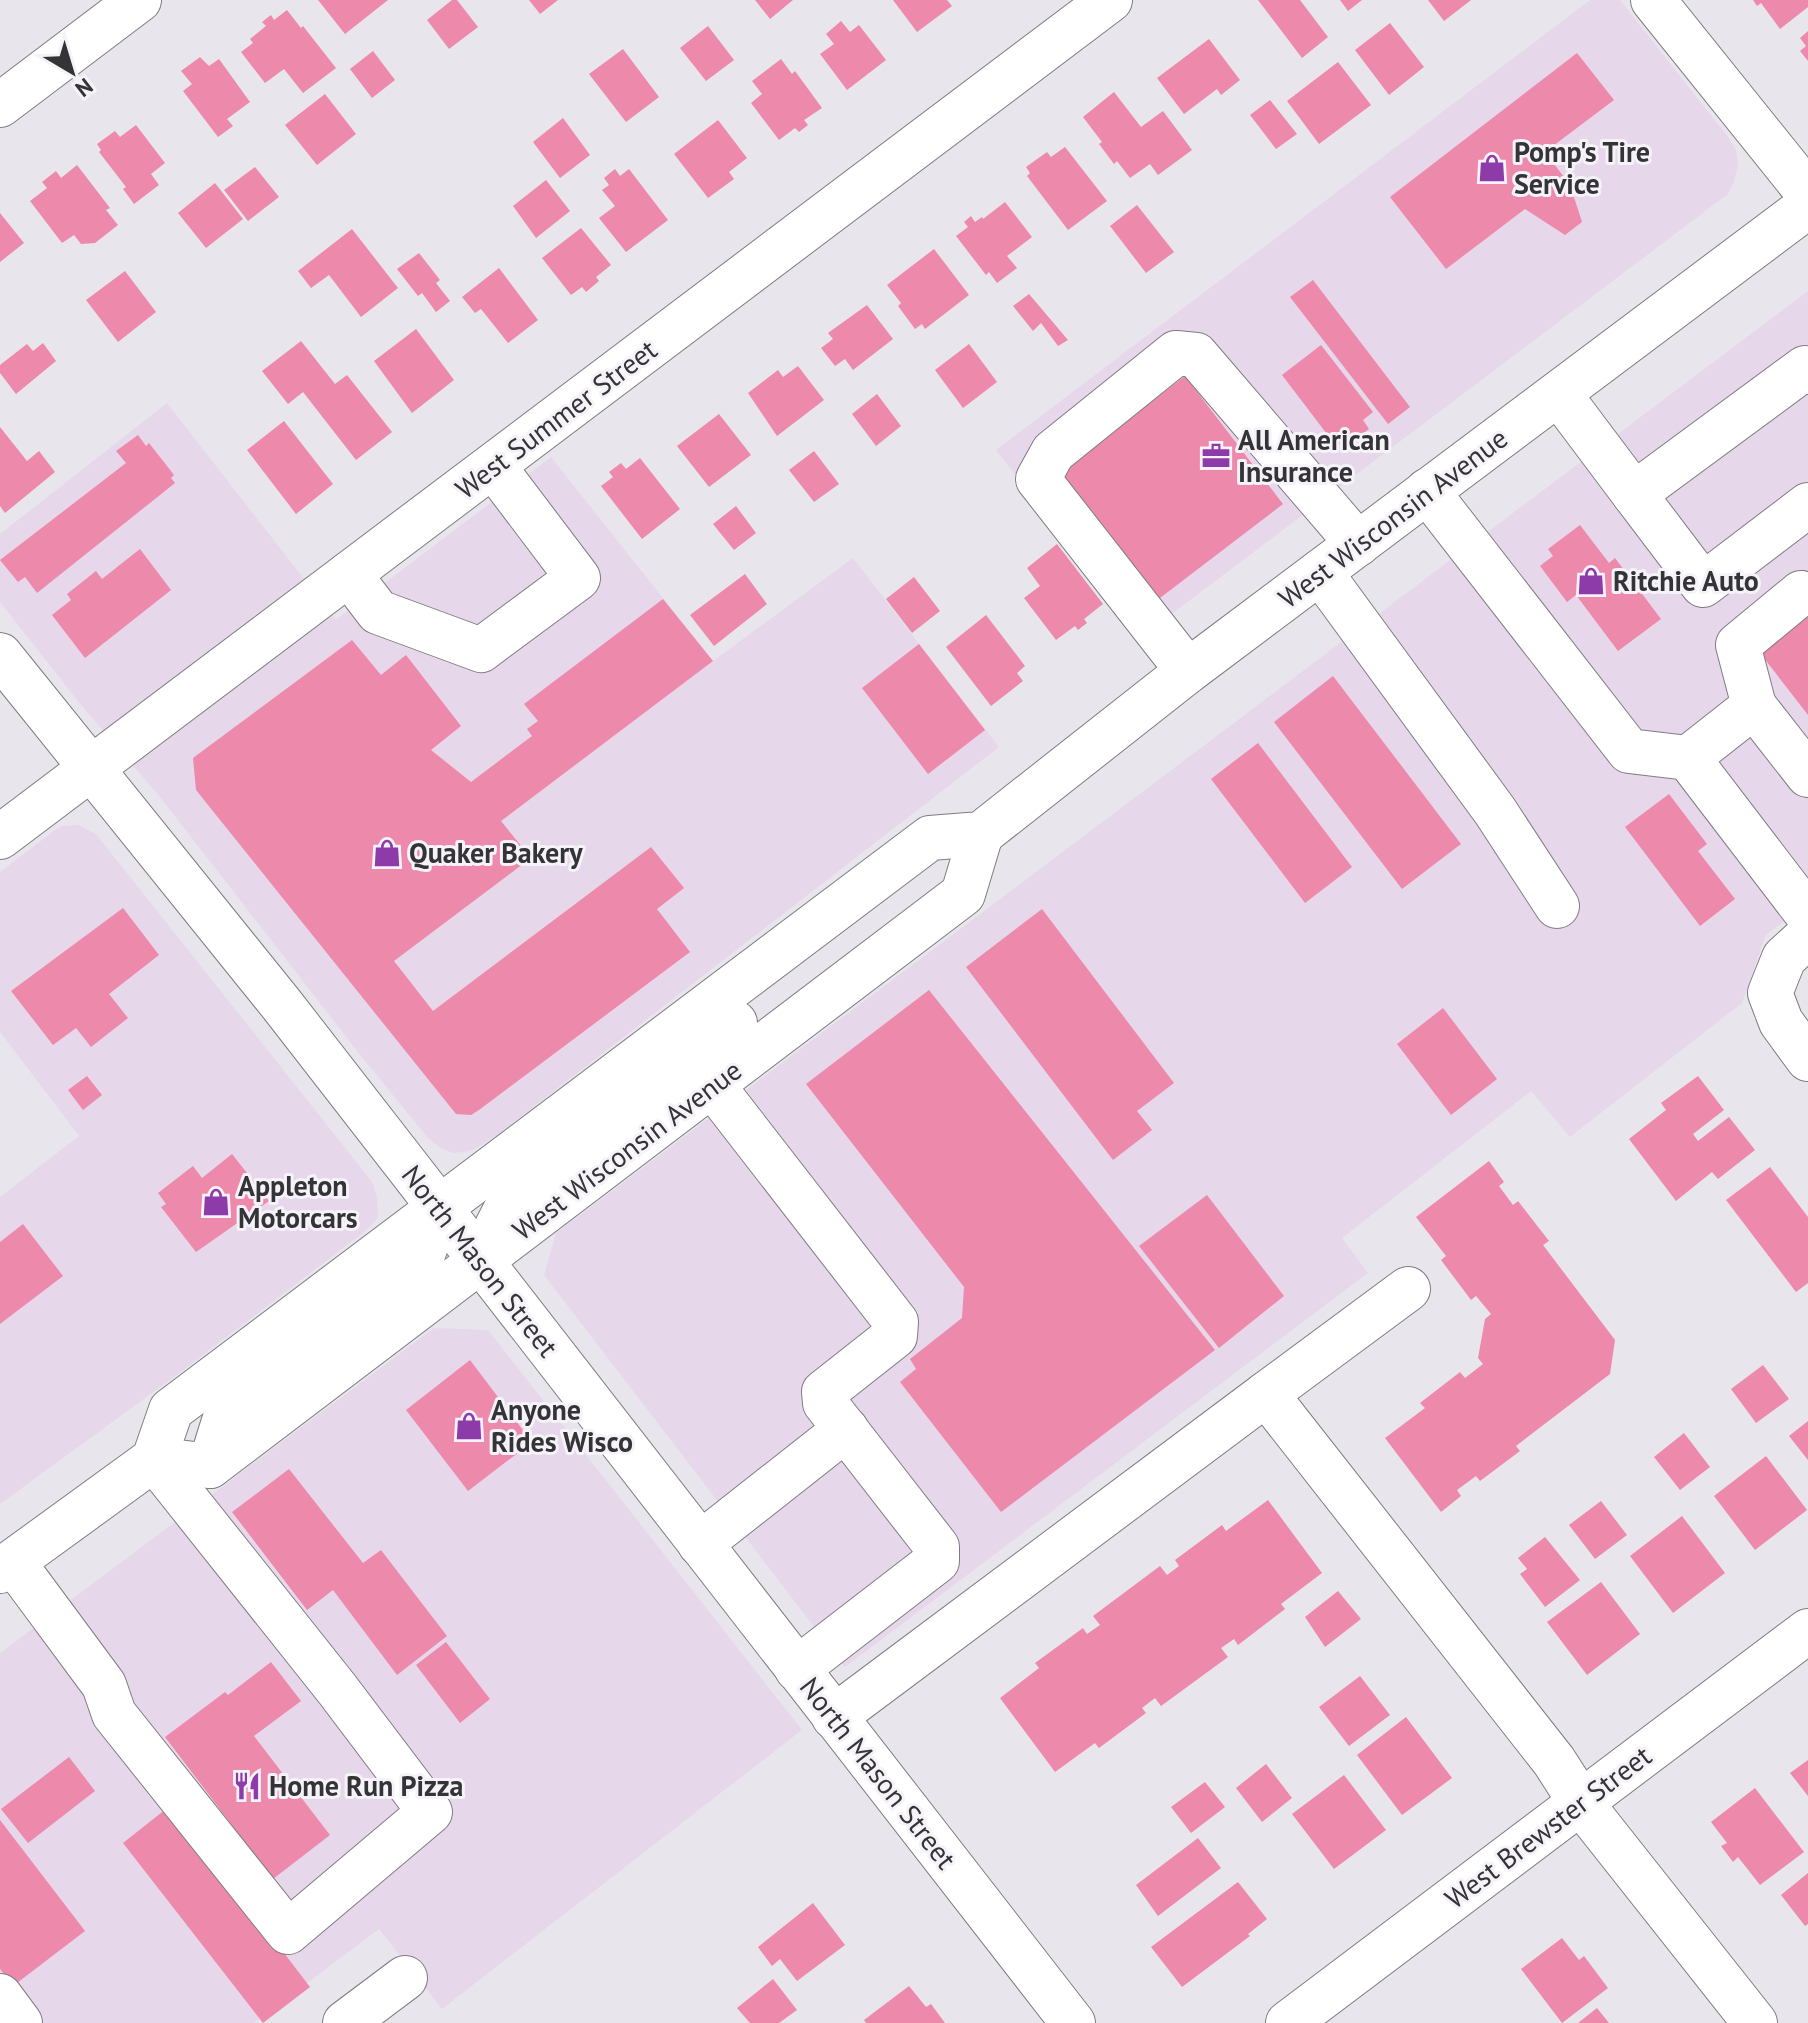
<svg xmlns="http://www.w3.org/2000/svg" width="1808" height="2023" viewBox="0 0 1808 2023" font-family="'PT Sans',sans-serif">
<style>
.commercial{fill:#e7d7ea}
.building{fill:#ed89aa}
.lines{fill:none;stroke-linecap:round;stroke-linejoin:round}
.minor-casing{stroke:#7f7d82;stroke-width:46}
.major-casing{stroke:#7f7d82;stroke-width:46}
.minor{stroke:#fff;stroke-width:44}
.major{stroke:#fff;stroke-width:44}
.labels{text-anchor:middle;stroke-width:6;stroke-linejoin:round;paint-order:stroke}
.poi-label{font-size:28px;font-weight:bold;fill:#343336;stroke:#f5f3f9;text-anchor:start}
.street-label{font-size:28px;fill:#343336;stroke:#f5f3f9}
</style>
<rect width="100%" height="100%" fill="#e8e6ec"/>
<g class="commercial">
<path d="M1590 0H1620L1728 137 1736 150 1738 166 1734 182 1728 194 1141 637 996 450Z"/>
<path d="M1808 291V903L1766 935 1742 1003 1570 1137 1531 1091 1342 1238 1368 1273 845 1667 544 1275 556 1233Z"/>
<path d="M167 403 336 620 551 457 713 661 853 558 999 747 497 1135 475 1149 465 1152 453 1153 441 1148 428 1138 361 1056 160 797 81 705 0 602V534Z"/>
<path d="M79 825 96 834 362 1169 373 1184 377 1197 378 1218 363 1233 174 1377 0 1504V1197L79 1136 0 1032V872L55 830 62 826Z"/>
<path d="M434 1328 488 1330 802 1730 442 2009 379 1929 254 2023H0V1653Z"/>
</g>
<g class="building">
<path d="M318 0H388L345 34Z"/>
<path d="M452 0H457L478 27 449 49 427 20Z"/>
<path d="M529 0H558L540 14Z"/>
<path d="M755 0H793L770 19Z"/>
<path d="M893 0H947L952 6 917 32Z"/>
<path d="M1258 0H1300L1328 37 1302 58Z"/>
<path d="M1340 0H1362L1348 11Z"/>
<path d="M1428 0H1471L1444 21Z"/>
<path d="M1753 0H1808V7L1780 29 1761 3 1757 6Z"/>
<path d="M287 10 301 28 303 26 336 68 303 93 284 69 265 83 241 52 253 43 250 39 266 26 262 22 271 15 274 20Z"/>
<path d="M841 21 850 32 859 25 886 60 847 90 820 54 834 44 826 34Z"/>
<path d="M1390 23 1424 67 1389 95 1355 50Z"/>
<path d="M708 26 734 60 706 81 680 48Z"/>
<path d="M1808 31V61L1800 51 1806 46 1800 38Z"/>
<path d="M1209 39 1240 80 1221 95 1217 89 1184 114 1157 78Z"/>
<path d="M623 49 659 97 626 122 589 74Z"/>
<path d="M373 51 395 80 372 98 350 69Z"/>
<path d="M1577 53 1614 100 1545 152 1570 185 1582 222 1565 235 1525 209 1446 269 1390 197Z"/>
<path d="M200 57 209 66 219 59 250 102 227 119 233 126 218 137 183 91 192 84 181 71Z"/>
<path d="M781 59 792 74 795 71 822 108 804 120 808 125 799 132 795 128 779 140 751 103 762 94 752 81Z"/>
<path d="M1338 62 1371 105 1319 144 1287 101Z"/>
<path d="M1114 92 1141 127 1163 111 1192 150 1158 175 1150 164 1130 178 1117 161 1114 164 1099 144 1102 142 1083 117Z"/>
<path d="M325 94 356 134 317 165 285 125Z"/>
<path d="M1270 100 1297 134 1276 149 1250 115Z"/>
<path d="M563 118 590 155 560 178 533 142Z"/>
<path d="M718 120 747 158 729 172 734 179 708 198 674 154Z"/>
<path d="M136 125 165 163 151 174 159 185 134 204 123 189 126 187 99 152 101 150 97 144 115 131 120 137Z"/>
<path d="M1065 147 1107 201 1068 230 1027 176 1030 173 1026 167 1047 152 1051 157Z"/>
<path d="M77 165 110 208 106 210 118 225 95 243 81 244 74 235 62 243 30 201 47 188 42 182 56 171 61 178Z"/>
<path d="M255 167 279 197 248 221 224 190Z"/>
<path d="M615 169 620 176 629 169 668 220 626 252 599 218 615 206 602 190 609 185 604 178Z"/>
<path d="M546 180 570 211 536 238 513 206Z"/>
<path d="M215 183 243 219 206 248 178 213Z"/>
<path d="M1005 202 1032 237 1007 256 1017 268 997 283 989 272 986 275 956 236 968 227 964 222 971 216 975 222 982 217 983 219Z"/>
<path d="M1137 205 1174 252 1146 273 1110 226Z"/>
<path d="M0 213 24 243 0 262Z"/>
<path d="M581 228 611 265 596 277 599 281 586 292 582 287 571 295 542 258Z"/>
<path d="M352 229 398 288 361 317 329 275 311 288 298 271Z"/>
<path d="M934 249 969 295 925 329 922 324 915 329 898 306 901 303 887 285Z"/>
<path d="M419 253 440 280 436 283 450 301 436 312 422 293 418 296 397 269Z"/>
<path d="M499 268 538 320 508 343 481 309 475 313 462 297Z"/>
<path d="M125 271 156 312 118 342 86 300Z"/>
<path d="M1313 280 1410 407 1388 424 1290 297Z"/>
<path d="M1029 294 1068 340 1058 346 1041 323 1033 331 1013 306Z"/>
<path d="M867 305 893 339 853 370 845 359 835 366 821 348 833 339 828 333Z"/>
<path d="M416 329 454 380 412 413 374 361Z"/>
<path d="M301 341 335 384 347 375 392 432 356 460 303 392 288 404 262 371Z"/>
<path d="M43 343 56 361 16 394 0 373V365L27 344 33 351Z"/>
<path d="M969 344 997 382 963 408 935 370Z"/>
<path d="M1321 345 1373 412 1363 420 1369 429 1343 448 1336 439 1333 442 1282 375Z"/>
<path d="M798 366 824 400 777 436 748 393 778 370 783 377Z"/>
<path d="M1185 376 1283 504 1156 601 1058 473Z"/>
<path d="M877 394 901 426 876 446 852 414Z"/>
<path d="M719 414 751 455 709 487 677 446Z"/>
<path d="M284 421 333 484 296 514 247 450Z"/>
<path d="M0 427 27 461 39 451 55 472 5 513 0 506Z"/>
<path d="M138 435 146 446 149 443 174 475 171 478 175 483 37 593 25 577 18 582 0 560 126 463 116 451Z"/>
<path d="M814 451 839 484 814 502 789 470Z"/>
<path d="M640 458 680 509 642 539 601 486 613 477 609 472 621 463 626 469Z"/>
<path d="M736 506 756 533 734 550 713 524Z"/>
<path d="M1580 525 1609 563 1615 558 1661 619 1618 651 1576 595 1567 602 1540 566 1553 556 1548 549Z"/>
<path d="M1057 544 1103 604 1084 619 1087 623 1078 630 1075 626 1056 640 1024 598 1040 586 1027 568Z"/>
<path d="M140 549 171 590 85 658 52 615 71 600 67 594 96 571 102 579Z"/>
<path d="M745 574 767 604 714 646 690 615Z"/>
<path d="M914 577 940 611 912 633 886 599Z"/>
<path d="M663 599 713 661 501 821 531 858 394 961 433 1011 651 847 684 888 657 909 690 952 479 1110 471 1115 456 1114 196 790 193 758 352 640 381 675 406 655 461 726 431 750 471 782 532 736 527 729 538 721 524 704Z"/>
<path d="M1808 610V715L1757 649Z"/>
<path d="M986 615 1025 666 1017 673 1023 681 991 706 946 647Z"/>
<path d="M919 644 985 730 928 774 862 688Z"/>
<path d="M1333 676 1461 844 1402 889 1274 722Z"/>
<path d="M1258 743 1352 867 1305 903 1211 779Z"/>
<path d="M1669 794 1707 844 1698 851 1735 899 1700 926 1625 827Z"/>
<path d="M123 908 159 955 109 994 128 1018 91 1047 76 1028 53 1045 11 991Z"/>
<path d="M1042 909 1174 1083 1137 1111 1152 1130 1113 1160 966 967Z"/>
<path d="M929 990 1215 1350 1001 1512 900 1382 916 1369 910 1359 962 1318 964 1287 806 1084Z"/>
<path d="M1443 1008 1497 1079 1451 1115 1397 1044Z"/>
<path d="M87 1076 102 1095 83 1110 68 1090Z"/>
<path d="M1698 1076 1724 1110 1693 1134 1698 1141 1729 1117 1755 1150 1718 1179 1712 1172 1676 1201 1629 1139 1666 1110 1661 1103Z"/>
<path d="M232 1154 269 1201 196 1252 161 1207 166 1204 158 1193 193 1166 202 1178Z"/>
<path d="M1489 1161 1504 1182 1499 1186 1513 1205 1518 1201 1549 1241 1543 1245 1615 1340 1610 1374 1516 1446 1520 1451 1480 1481 1476 1476 1457 1490 1461 1496 1441 1512 1385 1438 1425 1408 1420 1403 1460 1372 1465 1378 1483 1364 1478 1358 1485 1319 1491 1314 1476 1296 1471 1300 1441 1260 1446 1256 1416 1217Z"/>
<path d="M1770 1167 1808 1217V1283L1796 1292 1726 1200Z"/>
<path d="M1207 1195 1284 1296 1219 1348 1139 1246Z"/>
<path d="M23 1224 63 1276 0 1324V1242Z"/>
<path d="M470 1360 532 1442 468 1491 406 1410Z"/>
<path d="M1763 1365 1789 1399 1756 1423 1731 1389Z"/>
<path d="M1808 1421V1460L1789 1436Z"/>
<path d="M1684 1433 1710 1467 1680 1490 1654 1457Z"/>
<path d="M1766 1456 1807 1510 1755 1550 1714 1496Z"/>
<path d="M289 1469 363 1563 381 1550 447 1636 397 1675 333 1590 307 1610 232 1512Z"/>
<path d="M1268 1500 1322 1573 1281 1604 1285 1609 1238 1645 1234 1639 1221 1648 1228 1657 1161 1706 1155 1698 1142 1708 1146 1713 1099 1748 1095 1743 1055 1772 1000 1698 1039 1668 1035 1663 1083 1628 1087 1634 1100 1625 1093 1616 1160 1566 1167 1575 1179 1566 1175 1560 1222 1525 1226 1531Z"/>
<path d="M1601 1501 1627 1535 1595 1559 1569 1525Z"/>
<path d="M1682 1516 1725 1573 1673 1613 1630 1556Z"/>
<path d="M1545 1537 1580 1580 1545 1607 1520 1574 1527 1569 1518 1558Z"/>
<path d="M1601 1582 1640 1634 1587 1675 1547 1622Z"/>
<path d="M1338 1591 1361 1619 1325 1647 1305 1617Z"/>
<path d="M446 1642 490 1699 460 1723 416 1665Z"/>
<path d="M271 1662 301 1701 254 1736 330 1835 273 1879 165 1737 225 1692 228 1695Z"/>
<path d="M1360 1676 1390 1715 1349 1746 1319 1707Z"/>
<path d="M1406 1717 1452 1778 1402 1815 1357 1755Z"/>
<path d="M69 1757 95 1791 28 1843 1 1809Z"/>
<path d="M1808 1760V1796L1790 1773Z"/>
<path d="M1266 1764 1292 1798 1262 1822 1236 1788Z"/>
<path d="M1344 1775 1386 1830 1334 1869 1292 1814Z"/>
<path d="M1205 1782 1225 1807 1191 1833 1171 1807Z"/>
<path d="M1755 1788 1804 1852 1760 1885 1738 1857 1733 1862 1721 1846 1727 1843 1711 1822Z"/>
<path d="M171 1805 310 1987 263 2023 123 1843Z"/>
<path d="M0 1820 85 1931 13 1986 0 1969Z"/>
<path d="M1198 1838 1221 1868 1158 1916 1136 1885Z"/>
<path d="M1808 1873V1924L1805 1926 1781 1895Z"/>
<path d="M1238 1882 1267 1919 1248 1934 1250 1936 1182 1987 1151 1947Z"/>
<path d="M813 1903 845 1945 797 1981 780 1959 772 1966 758 1947Z"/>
<path d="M1562 1938 1579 1960 1584 1956 1608 1988 1562 2023 1521 1969Z"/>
<path d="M773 1979 797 2010 779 2023H750L737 2008Z"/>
<path d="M909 1986 926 2007 931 2004 945 2023H866L864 2020Z"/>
<path d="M1597 2008 1609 2023H1578Z"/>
</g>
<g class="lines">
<defs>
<g id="minor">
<path d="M1653 0 1808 193"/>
<path d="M0 105 139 0"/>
<path d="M1559 394 1634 494 1805 368 1808 372"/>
<path d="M1427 491 1629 751 1688 758 1808 915"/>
<path d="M1634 494 1703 585 1808 505"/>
<path d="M1320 572 1495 811 1557 906"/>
<path d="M349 574 378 612 481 650 578 578 494 467"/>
<path d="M1188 671 1038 479 1053 452 1176 353 1196 355 1358 544"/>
<path d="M1754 706 1738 645 1801 593"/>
<path d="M1688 758 1754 706 1808 775"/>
<path d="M0 837 1110 0"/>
<path d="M1808 936 1784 958 1770 993 1781 1022 1808 1059"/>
<path d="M713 1086 896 1322 895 1336 824 1392 825 1403 937 1547V1561L797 1669"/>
<path d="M1266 1394 1408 1289"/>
<path d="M700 1544 846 1429"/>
<path d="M13 1562 104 1685 114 1714 288 1932 430 1812 337 1689 154 1459"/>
<path d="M834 1717 1266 1394 1554 1761 1581 1803 1755 2023"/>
<path d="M0 1996 20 2023"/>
<path d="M345 2023 405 1978"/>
<path d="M1288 2023 1808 1631"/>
</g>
<g id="major">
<path d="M0 655 282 1005 1073 2023"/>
<path d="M488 1244 509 1203 523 1188 735 1023"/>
<path d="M154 1459 210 1466 963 894 981 834"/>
<path d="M210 1466 226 1415 401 1280 421 1260 439 1208"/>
<path d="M0 1571 154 1459 171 1410 930 838 981 834 1188 671 1808 206"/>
</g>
</defs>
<use href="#minor" class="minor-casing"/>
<use href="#major" class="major-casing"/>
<use href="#minor" class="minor"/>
<use href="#major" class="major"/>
</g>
<defs>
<symbol id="shop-bare" viewBox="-9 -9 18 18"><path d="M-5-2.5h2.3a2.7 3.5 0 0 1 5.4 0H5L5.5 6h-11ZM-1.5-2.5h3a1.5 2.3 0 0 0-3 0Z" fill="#8e3baa" stroke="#f5f3f9" stroke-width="2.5" paint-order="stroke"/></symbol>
<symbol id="office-bare" viewBox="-9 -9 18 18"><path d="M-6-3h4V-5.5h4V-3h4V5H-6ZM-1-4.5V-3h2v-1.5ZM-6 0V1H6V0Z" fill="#8e3baa" stroke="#f5f3f9" stroke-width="2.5" paint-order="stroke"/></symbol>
<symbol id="restaurant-bare" viewBox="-9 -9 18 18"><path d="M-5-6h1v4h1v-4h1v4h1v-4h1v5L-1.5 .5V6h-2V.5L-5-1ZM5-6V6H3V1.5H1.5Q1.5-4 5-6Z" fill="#8e3baa" stroke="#f5f3f9" stroke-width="2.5" paint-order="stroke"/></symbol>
</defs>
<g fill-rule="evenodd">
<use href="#shop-bare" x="1472" y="148" width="40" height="40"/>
<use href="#office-bare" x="1196" y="436" width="40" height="40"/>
<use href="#shop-bare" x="1571" y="561" width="40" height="40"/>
<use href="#shop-bare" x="367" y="833" width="40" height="40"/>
<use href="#shop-bare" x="196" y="1182" width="40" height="40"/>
<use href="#shop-bare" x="449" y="1406" width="40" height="40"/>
<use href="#restaurant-bare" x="227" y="1766" width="40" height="40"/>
</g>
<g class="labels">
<g class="poi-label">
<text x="1514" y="162">Pomp's Tire<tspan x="1514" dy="32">Service</tspan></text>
<text x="1238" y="450">All American<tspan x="1238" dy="32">Insurance</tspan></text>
<text x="1613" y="591">Ritchie Auto</text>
<text x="409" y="863">Quaker Bakery</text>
<text x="238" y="1196">Appleton<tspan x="238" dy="32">Motorcars</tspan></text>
<text x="491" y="1420">Anyone<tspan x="491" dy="32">Rides Wisco</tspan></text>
<text x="269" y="1796">Home Run Pizza</text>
</g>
<g class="street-label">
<text transform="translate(556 419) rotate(-37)" y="10">West Summer Street</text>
<text transform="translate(1393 518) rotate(-37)" y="10">West Wisconsin Avenue</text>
<text transform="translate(627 1150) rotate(-37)" y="10">West Wisconsin Avenue</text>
<text transform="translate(480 1261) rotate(52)" y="10">North Mason Street</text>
<text transform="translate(878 1773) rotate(52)" y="10">North Mason Street</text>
<text transform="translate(1548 1827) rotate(-37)" y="10">West Brewster Street</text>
</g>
</g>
<g transform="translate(72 72) rotate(142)" stroke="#f5f3f9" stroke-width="6" paint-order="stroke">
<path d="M0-6L14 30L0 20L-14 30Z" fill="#343336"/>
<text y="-12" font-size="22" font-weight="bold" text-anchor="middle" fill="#343336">N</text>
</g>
</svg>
